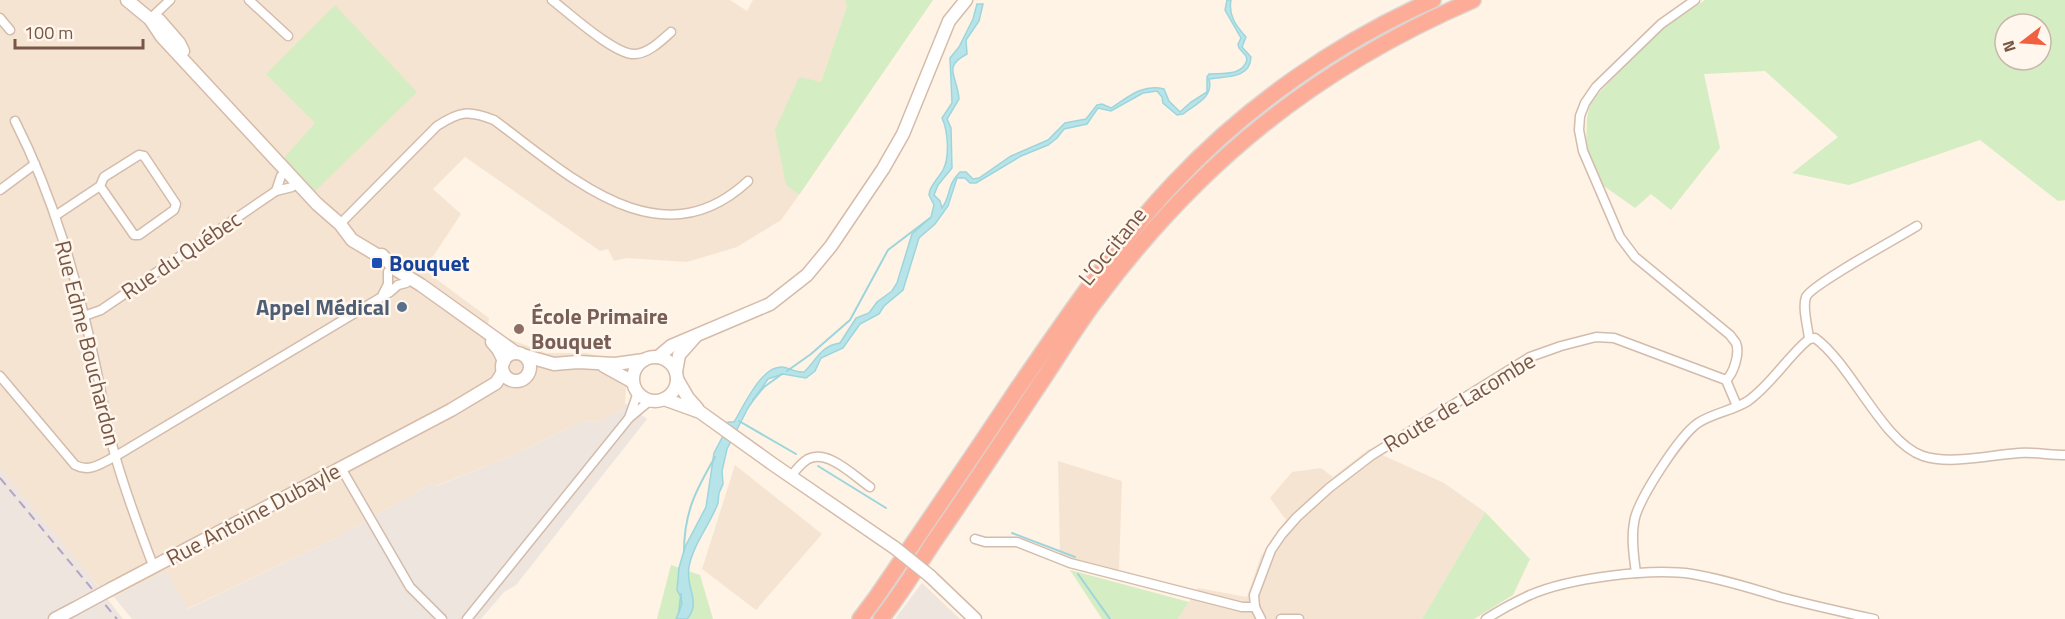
<svg xmlns="http://www.w3.org/2000/svg" width="2065" height="619" viewBox="0 0 2065 619" font-family="'Titillium Web',sans-serif">
<style>
.residential{fill:#f6e4d2}
.industrial{fill:#eee5df}
.green{fill:#d5edc2;fill-rule:evenodd}
.water{fill:#b7e4e9;stroke:#9dd5dc;stroke-width:1.5}
.lines{fill:none;stroke-linecap:round;stroke-linejoin:round}
.stream{stroke:#9dd5dc;stroke-width:2}
.street-casing{stroke:#d3bcac;stroke-width:11}
.secondary-casing{stroke:#d6bba9;stroke-width:15}
.highway-casing{stroke:#dcd3cf;stroke-width:18}
.street{stroke:#fff;stroke-width:8}
.secondary{stroke:#fff;stroke-width:12}
.highway{stroke:#fdad97;stroke-width:15}
.rail{stroke:#b5a2c9;stroke-width:2;stroke-dasharray:9 6;stroke-linecap:butt}
.secondary-bridge-casing{stroke:#d6bba9;stroke-width:15;stroke-linecap:butt}
.secondary-bridge{stroke:#fff;stroke-width:12}
.transit-dot{fill:#1a4fb4;stroke:#fff7ed;stroke-width:2}
.service-dot{fill:#5c6f8a;stroke:#fff7ed;stroke-width:2}
.education-dot{fill:#8d6e63;stroke:#fff7ed;stroke-width:2}
.labels{text-anchor:middle;stroke-width:5;stroke-linejoin:round;paint-order:stroke}
.street-label{font-size:22px;fill:#795747;stroke:#fff7ed}
.transit-label{font-size:22px;font-weight:bold;fill:#164399;stroke:#fff7ed;text-anchor:start}
.service-label{font-size:22px;font-weight:bold;fill:#4e5e75;stroke:#fff7ed;text-anchor:end}
.education-label{font-size:22px;font-weight:bold;fill:#785e54;stroke:#fff7ed;text-anchor:start}
</style>
<rect width="100%" height="100%" fill="#fef3e5"/>
<g class="residential">
<path d="M0 0H730L747 11 753 0H845L847 6 786 185 799 195 781 220 737 247 687 262 626 258 614 261 608 249 600 251 465 157 433 189 461 214 424 270 489 318 488 326 504 337 546 353H587L605 358 628 357 625 403 622 410 601 421 582 422 506 458 436 486 431 484 334 539 187 609 166 572 109 599 0 468Z"/>
<path d="M1369 449 1444 483 1485 512 1422 619H1178L1198 588 1247 597 1261 556 1286 520 1270 498 1292 472 1321 468 1333 477Z"/>
<path d="M1058 461 1122 481 1119 570 1060 555Z"/>
<path d="M735 465 822 534 756 610 702 569Z"/>
</g>
<g class="industrial">
<path d="M625 403 647 419 516 585 504 592 481 619H132L114 597 166 571 188 609 334 539 431 484 437 486 506 458 582 422 601 421 622 410Z"/>
<path d="M0 468 83 567 123 619H0Z"/>
<path d="M922 583 960 619H895Z"/>
</g>
<g class="green">
<path d="M845 0H933L799 195 786 185 775 130 799 77 821 82 847 6Z"/>
<path d="M1705 0H2065V200L2058 201 1980 140 1849 185 1792 173 1838 137 1765 71 1704 74 1720 148 1671 210 1651 194 1635 208 1601 184 1586 145 1587 118 1591 101 1659 31ZM2005 24H2041V60H2005Z"/>
<path d="M335 5 417 92 314 192 284 158 315 123 266 74Z"/>
<path d="M1485 512 1530 559 1513 595 1474 619H1422Z"/>
<path d="M671 565 700 575 713 619H657Z"/>
<path d="M1070 570 1189 602 1178 619H1102Z"/>
</g>
<path class="water" d="M1227 0H1231C1228 15 1236 26 1246 37L1242 47 1251 57C1250 80 1224 76 1209 79 1214 97 1196 104 1183 114L1177 115 1163 103 1162 97 1157 91 1143 93 1111 111 1098 108 1087 124 1064 129 1057 138 1048 145 1021 156 976 183H970L965 178H957L948 206 935 224 919 238 903 290 884 306 879 314 860 324 843 348 821 358 815 371 806 378 783 374 768 379 748 408 727 449 722 471 723 484 719 493 718 503C710 525 693 544 689 567 685 588 702 602 687 619H676L682 604 681 597 677 590 679 568 685 547 706 507 714 453 725 432 728 422H734C744 406 761 366 782 367 790 368 796 373 804 372 817 360 820 346 840 343L856 318 869 313 877 302 892 291 897 283 912 234 931 217 934 205 929 195 930 190C933 183 939 177 943 170 950 157 948 131 942 118L952 103 950 58 959 47 973 19 977 4H983L979 21 966 40 967 54C942 67 957 75 959 99L947 119 951 128 952 168 938 185 934 195 940 201 942 208C952 194 946 186 960 172H966L973 179 979 178 1011 156 1048 140 1065 123 1086 119 1097 105 1102 104 1111 108C1127 98 1143 83 1164 89L1169 101 1180 112 1191 102 1207 92V77L1209 74C1224 73 1242 76 1247 60L1246 56 1239 48 1238 44 1241 38 1225 10Z"/>
<g class="lines">
<g class="stream">
<path d="M787 371 811 354 850 320 888 250 930 218"/>
<path d="M753 400 764 387 782 374"/>
<path d="M739 421 796 454"/>
<path d="M818 466 886 508"/>
<path d="M1012 533 1075 557"/>
<path d="M684 552C684 512 696 490 715 457"/>
<path d="M1078 574 1110 619"/>
<path d="M679 612 681 594"/>
</g>
<defs>
<g id="street">
<path d="M249 0 288 36"/>
<path d="M552 0C569 13 616 56 635 54 649 53 661 41 671 32"/>
<path d="M1695 0 1661 24 1596 87 1585 103 1580 116 1579 130 1583 151 1620 237 1635 257 1730 335C1732 338 1734 340 1736 343 1740 353 1734 373 1726 380"/>
<path d="M0 18 10 30"/>
<path d="M150 19 170 0"/>
<path d="M15 121C54 198 77 280 95 363 101 391 106 420 113 448 123 486 137 523 151 560L155 566"/>
<path d="M0 190 35 164"/>
<path d="M276 191 281 176 288 170"/>
<path d="M55 216 100 186 104 177 139 155 144 156 176 204 174 210 139 235H134L100 186"/>
<path d="M340 224 437 126C460 111 469 110 494 120 568 174 659 264 748 181"/>
<path d="M382 296 388 284V272"/>
<path d="M84 316 101 310 276 191 292 187 298 182"/>
<path d="M1809 339 1815 338C1852 365 1883 443 1923 456 1950 465 1990 455 2019 453 2034 452 2050 455 2065 455"/>
<path d="M1809 339C1808 327 1802 308 1806 297 1811 285 1899 237 1917 226"/>
<path d="M0 376 75 465C90 473 102 463 116 456L390 292 398 285 406 283"/>
<path d="M1726 380 1737 406"/>
<path d="M629 418 638 392"/>
<path d="M341 468 410 587 442 619"/>
<path d="M791 476C796 470 801 463 808 459 828 449 854 476 870 487"/>
<path d="M975 539 985 542H1017L1070 563 1242 607H1255"/>
<path d="M1636 573C1634 557 1631 539 1634 523 1636 502 1680 435 1698 423 1713 413 1732 411 1748 401 1772 384 1787 357 1809 339"/>
<path d="M467 619 629 418 647 403 659 400"/>
<path d="M1261 619 1255 607 1254 595 1271 550 1282 534 1297 517 1329 488 1372 455 1530 357 1561 346 1596 337 1614 338 1726 380"/>
<path d="M1281 619H1299"/>
<path d="M1486 619C1500 610 1515 602 1530 595 1569 578 1650 568 1692 574 1722 579 1751 588 1780 597 1811 605 1842 612 1874 619"/>
</g>
<g id="secondary">
<path d="M127 0 150 19 162 37 317 204 340 224 352 240 377 255H382L395 269 421 285 516 353"/>
<path d="M159 20 179 43 183 51"/>
<path d="M492 342 498 349 504 361"/>
<circle cx="516" cy="367" r="14"/>
<path d="M526 356 554 364 578 362 615 364 644 360"/>
<path d="M658 357 671 346 770 304 807 275 831 246 883 169 903 134 949 21 966 0"/>
<circle cx="655" cy="379" r="22"/>
<path d="M604 366 633 382"/>
<path d="M676 372 679 355 695 337"/>
<path d="M677 379 688 398 697 408"/>
<path d="M664 399 700 412 774 465 895 548"/>
<path d="M930 576 975 619"/>
<path d="M111 589 451 410 496 383 503 372"/>
<path d="M55 619 74 609"/>
</g>
<g id="highway">
<path d="M860 619 875 599C923 529 971 459 1018 388 1067 317 1115 245 1175 182 1246 106 1338 42 1433 0"/>
<path d="M881 619C901 594 917 567 935 540 971 488 1006 435 1041 382 1060 354 1077 325 1097 299 1199 162 1316 68 1473 0"/>
</g>
</defs>
<use href="#street" class="street-casing"/>
<use href="#secondary" class="secondary-casing"/>
<use href="#highway" class="highway-casing"/>
<use href="#street" class="street"/>
<use href="#secondary" class="secondary"/>
<use href="#highway" class="highway"/>
<path class="rail" d="M0 478 117 619"/>
<defs>
<g id="secondary-bridge">
<path d="M895 548 930 576"/>
<path d="M74 609 111 589"/>
</g>
</defs>
<use href="#secondary-bridge" class="secondary-bridge-casing"/>
<use href="#secondary-bridge" class="secondary-bridge"/>
</g>
<rect class="transit-dot" x="371" y="257" width="12" height="12" rx="3"/>
<circle class="service-dot" cx="402" cy="307" r="6"/>
<circle class="education-dot" cx="519" cy="329" r="6"/>
<g class="labels">
<g class="street-label">
<text transform="translate(1112 246) rotate(-51)" y="8">L'Occitane</text>
<text transform="translate(181 255) rotate(-34)" y="8">Rue du Québec</text>
<text transform="translate(88 343) rotate(76)" y="8">Rue Edme Bouchardon</text>
<text transform="translate(1459 402) rotate(-31)" y="8">Route de Lacombe</text>
<text transform="translate(253 514) rotate(-28)" y="8">Rue Antoine Dubayle</text>
</g>
<g class="transit-label">
<text x="389" y="271">Bouquet</text>
</g>
<g class="service-label">
<text x="390" y="315">Appel Médical</text>
</g>
<g class="education-label">
<text x="531" y="324">École Primaire<tspan x="531" dy="25">Bouquet</tspan></text>
</g>
</g>
<g transform="translate(2023 42) rotate(253)"><circle r="28" fill="#fff7ed" stroke="#c9b7ab" stroke-width="1.5"/>
<path d="M0-4.5L10 22L0 15L-10 22Z" fill="#f16040"/>
<text y="-9" font-size="16" font-weight="bold" text-anchor="middle" fill="#795747">N</text>
</g>
<path d="M15 39v9h128v-9" fill="none" stroke="#795747" stroke-width="3"/>
<text x="24" y="39" font-size="18" fill="#795747" stroke="#fff7ed" stroke-width="4.5" paint-order="stroke">100 m</text>
</svg>
